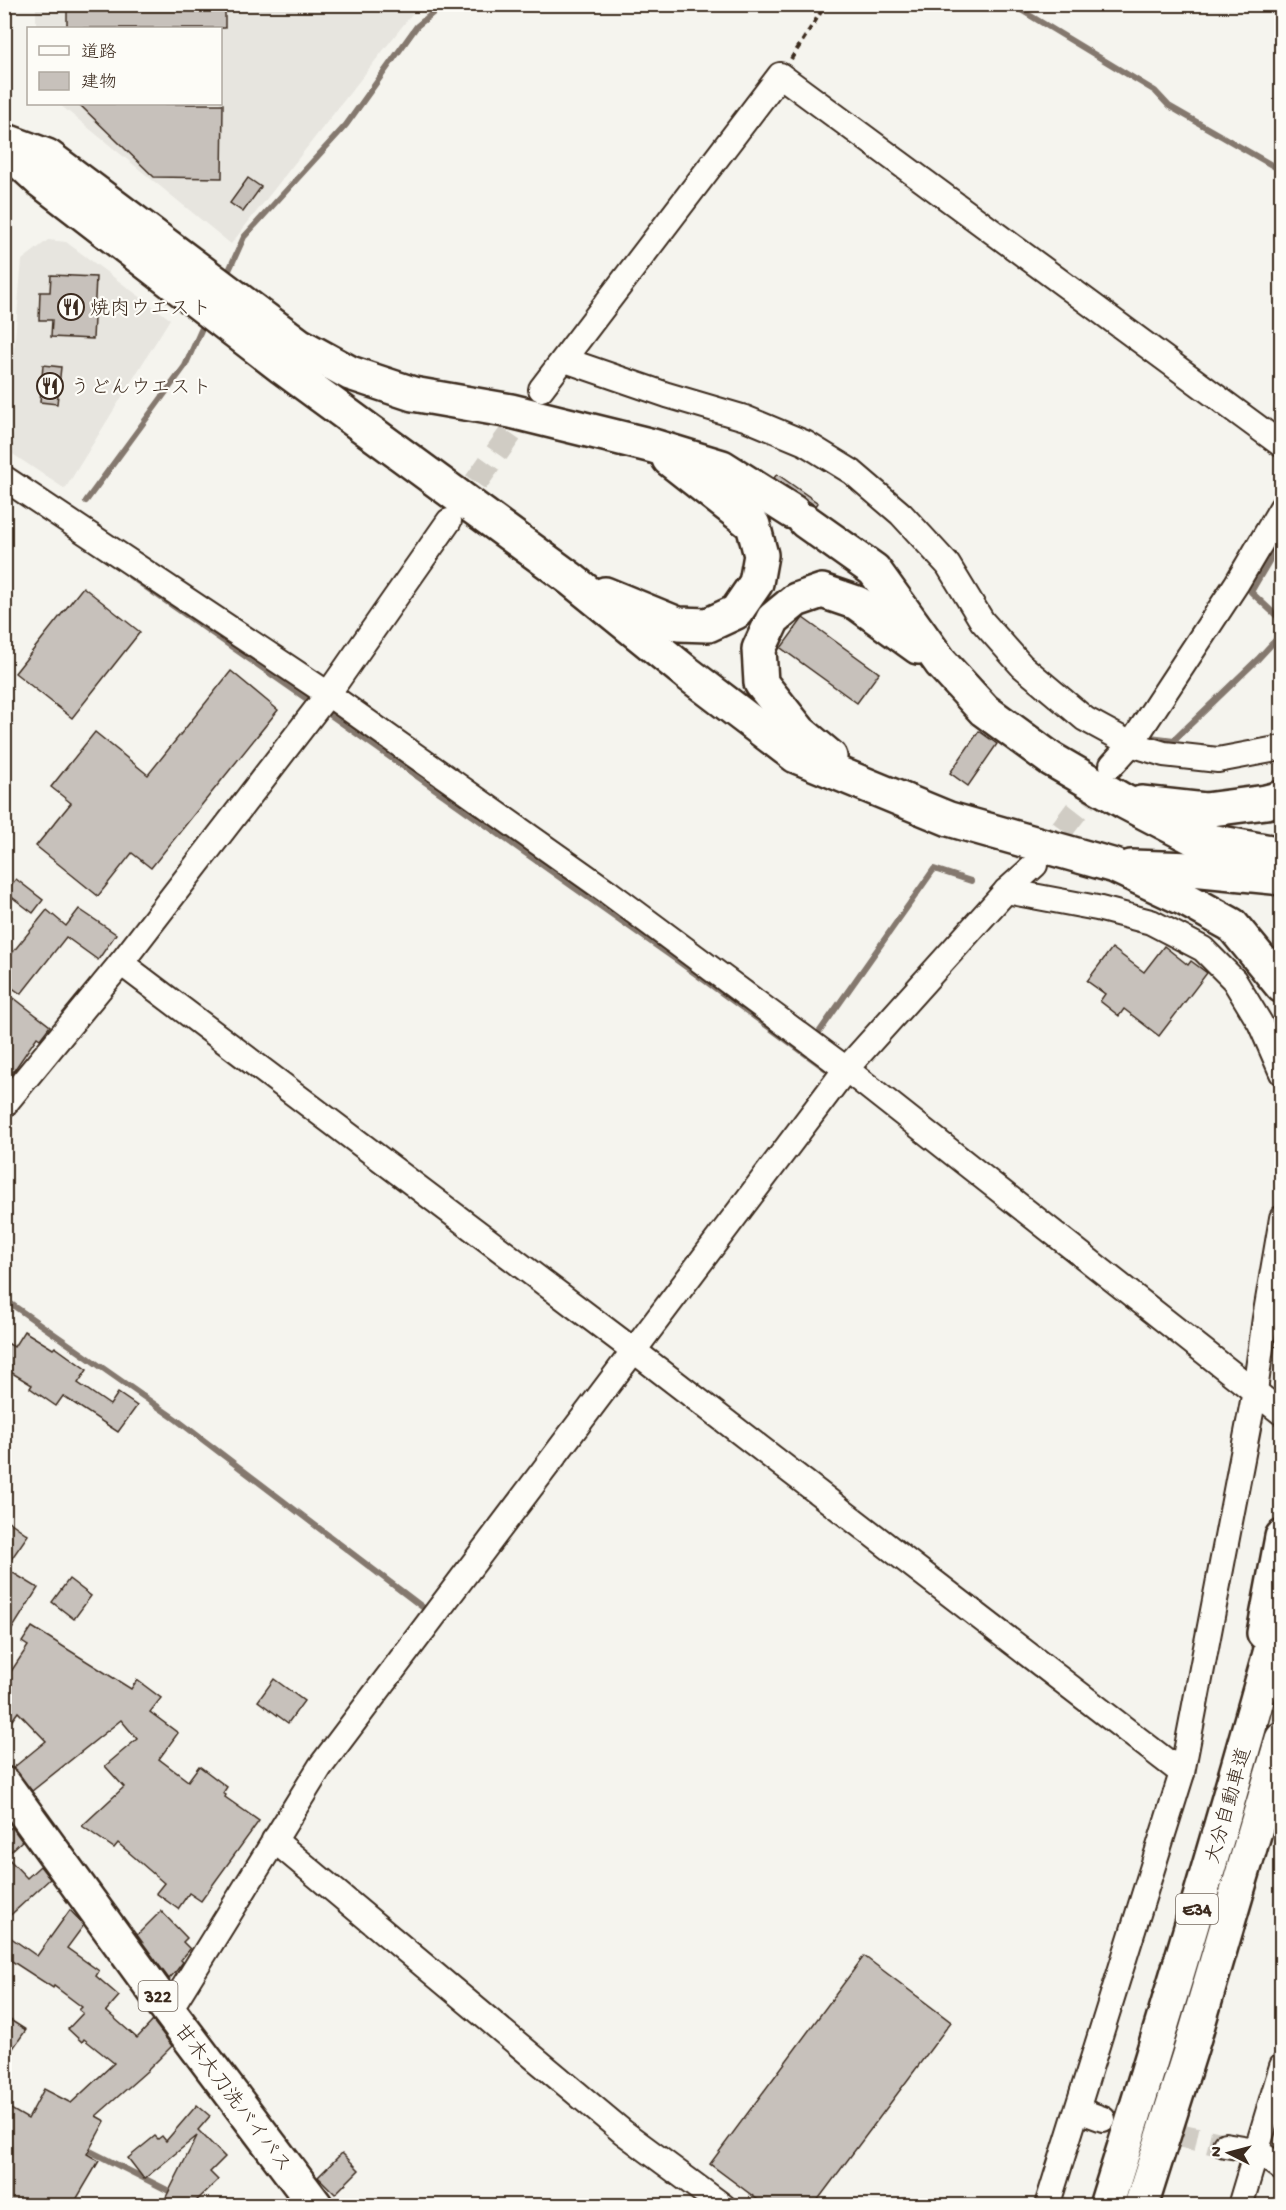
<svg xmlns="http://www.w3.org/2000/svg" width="1286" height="2210" viewBox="0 0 1286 2210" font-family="'Gochi Hand','Klee One',sans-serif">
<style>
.built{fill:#e7e5df}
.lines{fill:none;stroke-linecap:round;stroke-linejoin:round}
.stream{stroke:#84786e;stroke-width:6}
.building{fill:#c7c1bb;stroke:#3b2a1e;stroke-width:1.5}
.minor-tunnel{stroke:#d0ccc4;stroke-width:24;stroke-dasharray:24 12;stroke-linecap:butt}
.minor-casing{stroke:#3b2a1e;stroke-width:28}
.highway-casing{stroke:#3b2a1e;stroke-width:38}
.path{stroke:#3b2a1e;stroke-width:4;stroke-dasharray:6 4.5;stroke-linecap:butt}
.minor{stroke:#fdfcf7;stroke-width:24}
.highway{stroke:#fdfcf7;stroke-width:33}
.labels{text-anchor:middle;stroke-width:4.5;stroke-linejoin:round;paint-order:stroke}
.shield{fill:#fdfcf7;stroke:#75695f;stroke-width:1.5}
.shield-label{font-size:18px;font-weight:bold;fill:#3b2a1e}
.poi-label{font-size:20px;fill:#3b2a1e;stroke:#fdfcf7;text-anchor:start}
.street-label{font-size:20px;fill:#3b2a1e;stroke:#fdfcf7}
</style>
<rect width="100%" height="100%" fill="#f5f4ee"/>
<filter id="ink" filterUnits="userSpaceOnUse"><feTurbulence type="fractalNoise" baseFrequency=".0167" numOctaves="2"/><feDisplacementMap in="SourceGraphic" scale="12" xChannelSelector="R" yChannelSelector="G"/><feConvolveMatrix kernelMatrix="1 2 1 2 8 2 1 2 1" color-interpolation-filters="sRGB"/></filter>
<g filter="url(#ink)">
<g class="built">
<path d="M36 5H419L231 244 59 104H220V28H36Z"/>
<path d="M48 240 66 242 170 319 65 489 5 449 22 260Z"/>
</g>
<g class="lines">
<g class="stream">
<path d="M1011 4 1155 91 1169 106 1282 171"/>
<path d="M226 277 244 237 346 125 417 26 439 8 440 4"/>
<path d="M86 501 185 366 206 319"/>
<path d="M1282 539 1251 592 1282 621"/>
<path d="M130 576 314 704"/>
<path d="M322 709 678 961 829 1071"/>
<path d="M1142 736 1174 740 1258 659 1282 633"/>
<path d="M815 1038 934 869 971 881"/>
<path d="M4 1299 177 1420 425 1609"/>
<path d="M82 2147 175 2194"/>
</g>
</g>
<g class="building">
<rect x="67" y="4" width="158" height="24"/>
<path d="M79 104H223L222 178 154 177Z"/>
<path d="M248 178 261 187 243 212 230 203Z"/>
<path d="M51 275 96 277 93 339 51 337 52 320H39L40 292H50Z"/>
<path d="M43 365 61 367 57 404 40 402Z"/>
<path d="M777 474 818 503 816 506 774 478Z"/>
<path d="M83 587 140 632 72 718 15 673Z"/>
<path d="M803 618 879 673 857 703 781 648Z"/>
<path d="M231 671 278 710 151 868 132 853 98 896 36 846 71 803 51 787 95 732 148 775Z"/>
<path d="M979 731 997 744 968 786 950 773Z"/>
<path d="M16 879 43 900 33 913 5 892Z"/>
<path d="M79 909 116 934 98 960 66 937 21 994 4 982V963L47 910 66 926Z"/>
<path d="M1164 946 1188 965 1191 961 1207 973 1159 1036 1124 1009 1119 1016 1100 1001 1105 994 1087 981 1112 948 1144 972Z"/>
<path d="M14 998 50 1026 40 1039 37 1037 13 1072 4 1066V1009Z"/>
<path d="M24 1331 53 1349 55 1347 87 1370 78 1383 110 1405 118 1393 137 1406 118 1432 63 1396 56 1406 30 1388 32 1385 4 1368V1341L14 1347Z"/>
<path d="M4 1518 28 1535 5 1568 38 1588 4 1642Z"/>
<path d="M69 1579 91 1596 74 1619 52 1602Z"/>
<path d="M32 1627 131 1689 137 1680 161 1698 150 1712 178 1733 159 1759 188 1781 199 1766 227 1787 223 1793 226 1795 225 1797 259 1821 201 1901 189 1893 178 1909 156 1893 164 1883 118 1843 114 1848 82 1826 124 1787 105 1766 137 1739 121 1720 32 1791 13 1768 46 1741 18 1712 4 1731V1682L28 1646 22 1642Z"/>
<path d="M274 1679 304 1701 288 1723 258 1701Z"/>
<path d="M12 1827 22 1841 6 1856 27 1878 40 1866 50 1879 4 1921V1833Z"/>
<path d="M70 1910 84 1925 67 1948 99 1971 96 1976 119 1996 106 2011 137 2038 153 2021 172 2046 147 2071 96 2116 105 2121 87 2154 99 2161 73 2205H4V2105L28 2119 44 2089 71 2103 114 2063 84 2039 82 2042 68 2029 83 2013 79 2010 82 2007 54 1986 53 1988 4 1956V1933L37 1956Z"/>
<path d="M161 1911 187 1938 183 1942 190 1949 181 1960 183 1962 177 1970 169 1979 137 1935Z"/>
<path d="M864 1956 951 2022 814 2205H765L710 2164Z"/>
<path d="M4 2016 26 2030 4 2061Z"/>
<path d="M197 2105 210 2116 198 2130 225 2157 210 2172 218 2180 192 2205H162L197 2136 144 2179 128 2158 155 2136 158 2139 162 2136 166 2141Z"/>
<path d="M342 2153 359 2170 335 2194 318 2177Z"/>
</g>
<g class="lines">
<g class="minor-tunnel">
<path d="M455 512 532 403"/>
<path d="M1040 858 1106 772"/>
<path d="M1103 2119 1225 2145"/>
</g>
<defs>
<g id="minor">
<path d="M565 360 667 395 745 418 805 443 852 472 901 514 948 565 982 621 1022 666 1085 719 1131 744 1164 754 1218 760 1282 748"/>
<path d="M541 389 780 75 1282 445"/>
<path d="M4 478 328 694 608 892 846 1069 1282 1413"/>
<path d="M1112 765 1131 744 1237 583 1282 507"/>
<path d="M1006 891 1097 908 1151 922 1203 949 1234 980 1260 1023 1282 1073"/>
<path d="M121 963 633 1350 1182 1773"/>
<path d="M4 1105 121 963 328 694 449 521"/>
<path d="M274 1840 623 2132 723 2206"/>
<path d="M169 2011 320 1767 846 1069 1006 891 1035 865"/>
<path d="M1078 2110 1103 2119"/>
<path d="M1225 2145 1256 2150 1282 2169"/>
<path d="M1047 2206 1182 1773 1255 1391 1265 1318 1282 1218"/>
<path d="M1240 2206 1282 2066"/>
</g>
<g id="highway">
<path d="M9 142 47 156 299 345 350 373 413 394 511 411 653 446 722 467 793 512"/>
<path d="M4 147 41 181 282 367 571 579 687 673 796 756 949 819 1115 866 1185 899 1232 925 1282 986"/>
<path d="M805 521 874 570 941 663 984 710 1051 759 1125 802 1194 838 1282 854"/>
<path d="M605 594 678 624 708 625 736 612 756 583 761 555 753 525 669 459"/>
<path d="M830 757 800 732 761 683 759 649 773 619 796 600 822 591 857 603 918 647"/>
<path d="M1141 803 1205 810 1266 802 1282 798"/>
<path d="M1131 867 1192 869 1282 878"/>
<path d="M1264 1633 1282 1537"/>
<path d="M4 1784 169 2011 316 2206"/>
<path d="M1106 2206C1168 2008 1227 1810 1282 1610"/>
<path d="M1141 2206 1191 2048 1282 1739"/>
</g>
</defs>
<use href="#minor" class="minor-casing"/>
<use href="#highway" class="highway-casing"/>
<path class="path" d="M791 59 826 4"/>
<use href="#minor" class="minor"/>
<use href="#highway" class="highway"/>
</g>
</g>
<defs>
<symbol id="restaurant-ring" viewBox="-11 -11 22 22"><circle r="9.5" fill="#fdfcf7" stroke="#3b2a1e" stroke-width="1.5"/><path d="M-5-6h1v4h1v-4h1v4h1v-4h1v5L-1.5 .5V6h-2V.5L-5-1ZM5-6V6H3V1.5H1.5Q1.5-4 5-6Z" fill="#3b2a1e"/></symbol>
</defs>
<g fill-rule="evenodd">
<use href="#restaurant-ring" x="56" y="292" width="30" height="30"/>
<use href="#restaurant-ring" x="35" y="371" width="30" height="30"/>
</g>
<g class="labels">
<g class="shield">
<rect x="1176" y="1894" width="42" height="30" rx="4.5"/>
<rect x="138.5" y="1981" width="39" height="30" rx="4.5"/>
</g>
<g class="shield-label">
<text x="1197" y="1915">E34</text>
<text x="158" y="2002">322</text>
</g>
<g class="poi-label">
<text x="90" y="314">焼肉ウエスト</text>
<text x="70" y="393">うどんウエスト</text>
</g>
<g class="street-label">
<text transform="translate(1227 1805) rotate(-74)" y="7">大分自動車道</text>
<text transform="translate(234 2097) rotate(53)" y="7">甘木大刀洗バイパス</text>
</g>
</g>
<rect width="1286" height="2210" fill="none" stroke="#fdfcf7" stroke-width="24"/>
<rect x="12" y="12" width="1262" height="2186" fill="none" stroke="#3b2a1e" stroke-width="2" filter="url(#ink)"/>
<rect x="27" y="27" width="195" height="78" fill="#fdfcf7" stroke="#afa8a0" stroke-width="1.5"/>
<rect x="39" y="46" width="30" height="9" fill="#fdfcf7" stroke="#afa8a0" stroke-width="1.5"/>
<text x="81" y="57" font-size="18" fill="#3b2a1e">道路</text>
<rect x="39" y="72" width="30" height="18" fill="#c7c1bb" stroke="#afa8a0" stroke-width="1.5"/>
<text x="81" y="87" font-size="18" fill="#3b2a1e">建物</text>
<g transform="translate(1229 2153) rotate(276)" stroke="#fdfcf7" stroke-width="4.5" paint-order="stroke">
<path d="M0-4.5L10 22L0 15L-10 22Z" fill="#3b2a1e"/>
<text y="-9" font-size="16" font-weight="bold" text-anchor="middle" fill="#3b2a1e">N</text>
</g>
</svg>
